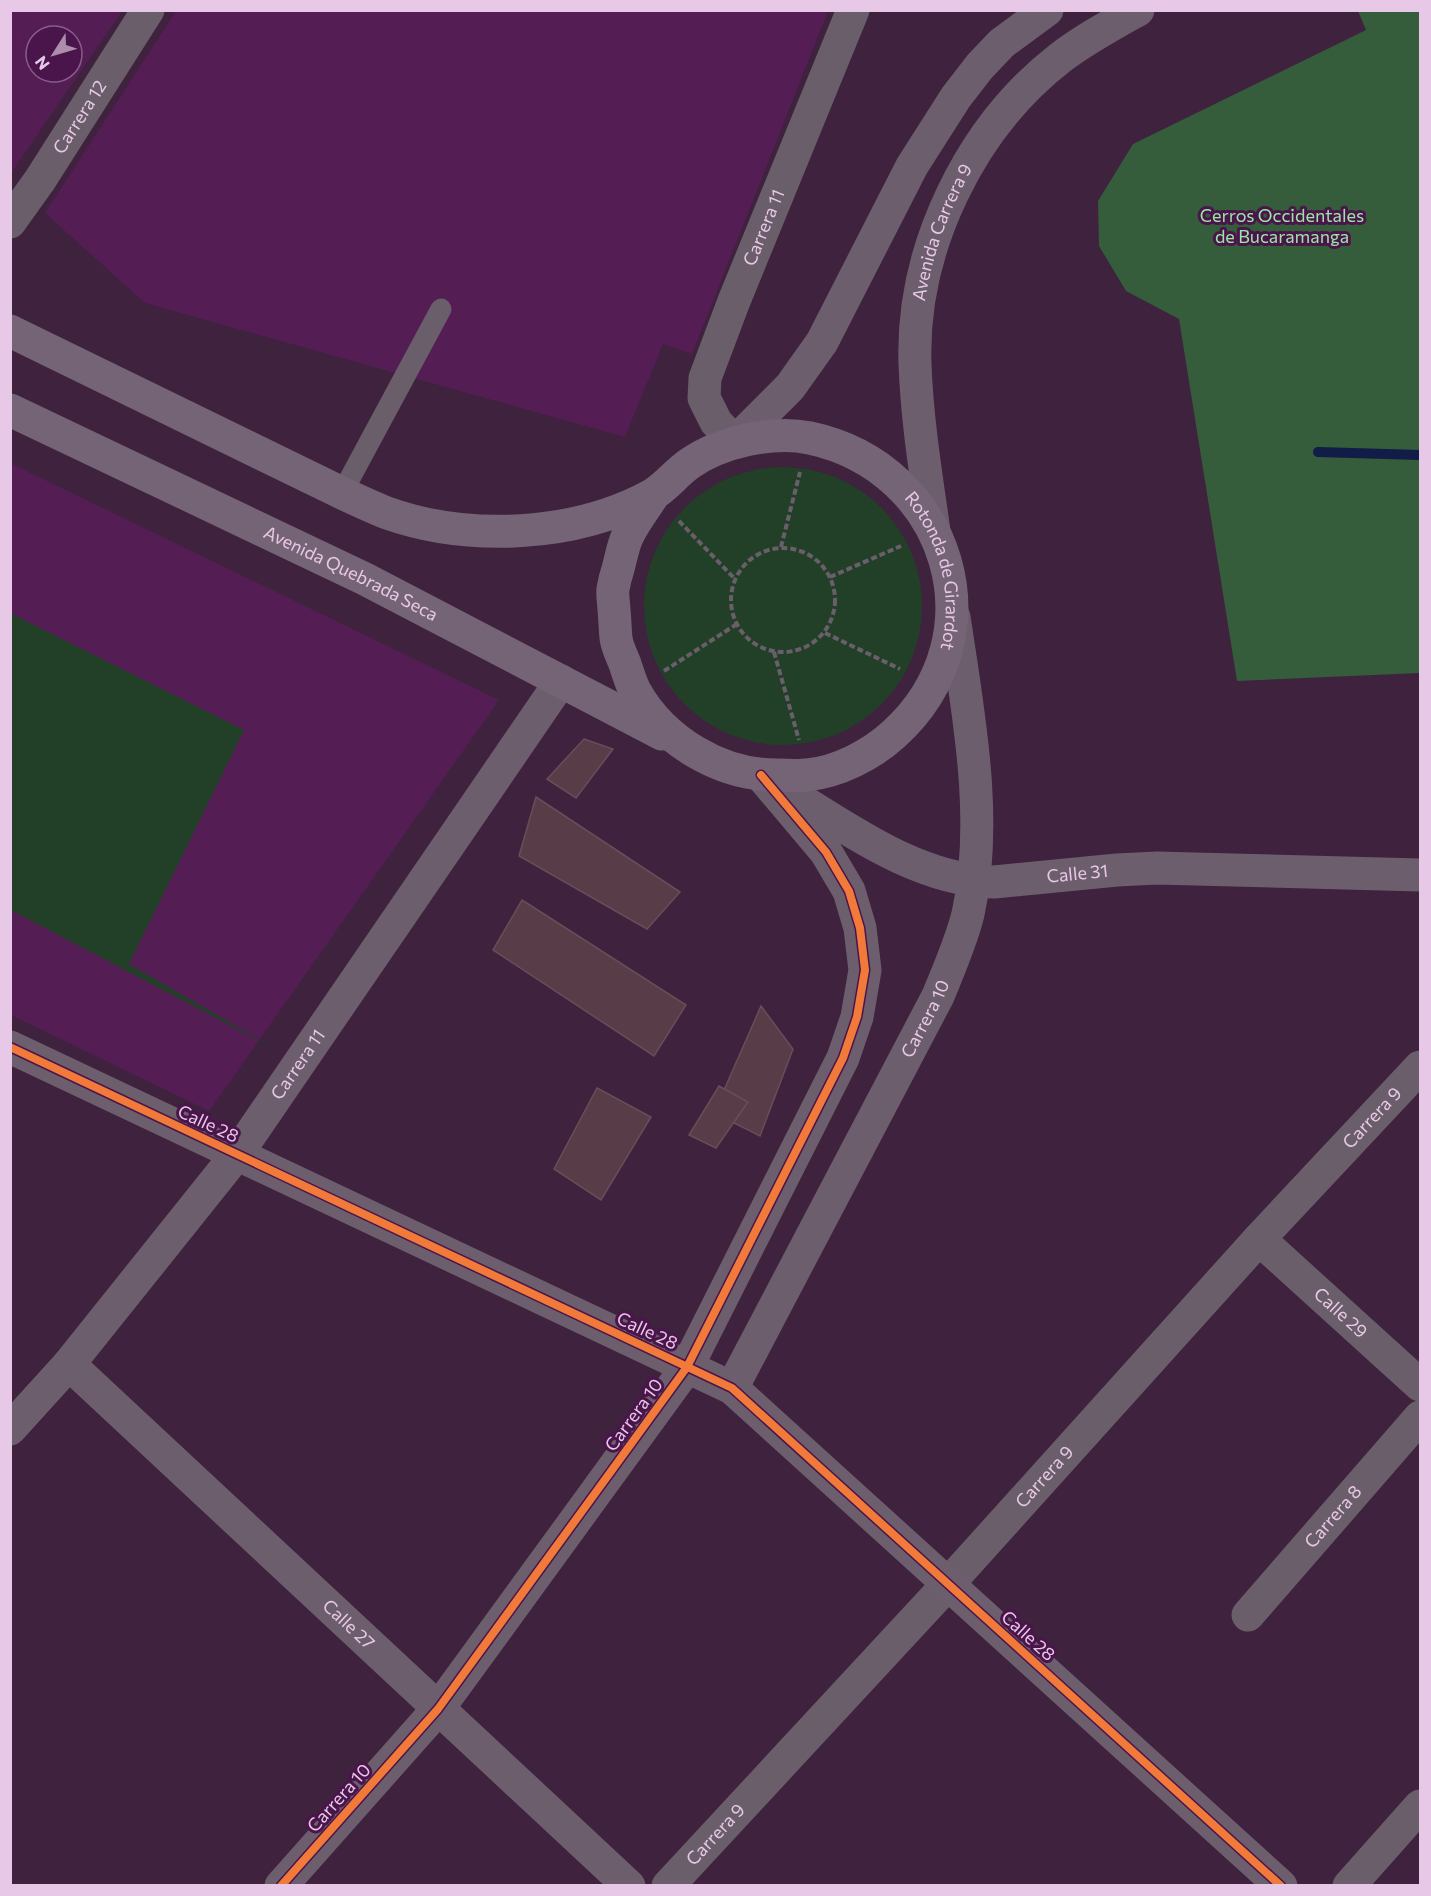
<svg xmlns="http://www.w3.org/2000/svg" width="1431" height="1896" viewBox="0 0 1431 1896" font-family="Commissioner,sans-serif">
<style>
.built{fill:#541e54;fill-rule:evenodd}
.green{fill:#224028}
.forest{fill:#355c3b}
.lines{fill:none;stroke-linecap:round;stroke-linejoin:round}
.stream{stroke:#111c47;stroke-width:10}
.building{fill:#583c48;stroke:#6a4d59;stroke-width:1.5}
.path{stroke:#6b5e6b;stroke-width:4;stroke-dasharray:6 3;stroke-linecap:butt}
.lane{stroke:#695e69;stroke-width:21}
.street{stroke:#695e69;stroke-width:33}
.secondary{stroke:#6d5e6d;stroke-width:33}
.primary{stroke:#756475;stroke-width:33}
.cycleway-casing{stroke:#4a154b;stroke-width:11}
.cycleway{stroke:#f17a3a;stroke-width:8}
.labels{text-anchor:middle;stroke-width:6;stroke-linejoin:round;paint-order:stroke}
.street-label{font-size:18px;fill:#e8c8e7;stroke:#4a154b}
.park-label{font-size:18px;fill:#9ce5a4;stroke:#4a154b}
</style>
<rect width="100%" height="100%" fill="#3e223e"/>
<g class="built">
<path d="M11 10 122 11 11 173 10 11ZM36 36H72V72H36Z"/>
<path d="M176 11H828L692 354 663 344 625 437 145 303 45 213Z"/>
<path d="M10 463 499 700 209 1111 11 1015Z"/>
</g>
<g class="green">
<circle cx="783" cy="606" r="139"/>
<path d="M10 613 244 730 129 964 277 1050 11 910Z"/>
</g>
<path class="forest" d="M1358 11H1420V673L1237 681 1179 319 1126 291 1099 246 1098 201 1133 144 1366 30Z"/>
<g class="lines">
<path class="stream" d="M1318 452 1420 455"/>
</g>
<g class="building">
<path d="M584 739 613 749 576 798 547 779Z"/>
<path d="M536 797 680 892 647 929 519 856Z"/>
<path d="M522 900 686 1005 654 1056 493 950Z"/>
<path d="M761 1006 793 1049 760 1136 714 1113Z"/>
<path d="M719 1086 748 1102 716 1148 689 1135Z"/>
<path d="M597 1088 651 1117 601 1200 554 1169Z"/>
</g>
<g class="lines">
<g class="path">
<path d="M679 521 735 579"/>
<path d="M781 547 800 472"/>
<circle cx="783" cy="600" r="52"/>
<path d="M830 577 901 546"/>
<path d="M825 633 900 669"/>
<path d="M774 652 799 740"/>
<path d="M664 671 737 624"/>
</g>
<path class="lane" d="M342 493 441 309"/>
<g class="street">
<path id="s1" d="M10 222 40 180 148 10"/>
<path id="s2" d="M735 442 716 422 704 398 705 378 734 301 853 10"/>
<path id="s3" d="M1259 1239 1420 1385"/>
<path id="s4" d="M1248 1615 1420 1417"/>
<path id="s5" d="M668 1886 948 1584 1259 1239 1420 1067"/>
<path d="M1349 1886 1420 1806"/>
</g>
<g class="secondary">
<path d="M735 442 790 387 822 342 912 166 956 97 980 66 1002 43 1047 10"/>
<path id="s6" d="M934 531C926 475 917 420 915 364 911 249 970 128 1060 58 1085 39 1111 25 1138 10"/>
<path id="s7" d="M785 790C849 829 917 880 994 882L1117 870 1157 868 1420 875"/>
<path d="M10 1047 732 1388 1281 1886"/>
<path id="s8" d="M69 1364 629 1886"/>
<path id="s9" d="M732 1388 938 996C949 969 961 942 968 914 989 819 968 712 954 617"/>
<path id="s10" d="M10 1429 69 1364 237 1154 561 681"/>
<path d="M281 1886 438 1709 687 1367 843 1058 857 1017 865 970 860 928 849 891 826 852 761 775"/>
</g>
<g class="primary">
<path id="s11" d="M10 331 342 493C357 500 372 507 387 513 469 542 575 537 652 495 666 487 676 473 689 464 720 442 773 430 810 438 950 468 1002 636 894 734 871 755 838 772 807 775 798 776 788 775 779 775 721 776 663 741 635 691 631 683 628 673 625 664 622 656 617 647 616 638 615 629 615 619 614 610 614 604 612 596 613 589 614 583 616 575 618 569 621 558 623 545 628 535 635 521 645 508 654 494"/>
<path id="s12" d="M10 410 365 579 662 734"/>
</g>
<defs>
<g id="cycleway">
<path d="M10 1047 732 1388 1281 1886"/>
<path d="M281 1886 438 1709 687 1367 843 1058 857 1017 865 970 860 928 849 891 826 852 761 775"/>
</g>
</defs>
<use href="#cycleway" class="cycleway-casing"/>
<use href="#cycleway" class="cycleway"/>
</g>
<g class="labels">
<g class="street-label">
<text dy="6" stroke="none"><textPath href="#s1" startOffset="126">Carrera 12</textPath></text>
<text dy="6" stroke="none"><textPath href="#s2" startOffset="236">Carrera 11</textPath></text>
<text dy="6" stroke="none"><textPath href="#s6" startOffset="304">Avenida Carrera 9</textPath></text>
<text dy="6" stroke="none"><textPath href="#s11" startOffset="1065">Rotonda de Girardot</textPath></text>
<text dy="6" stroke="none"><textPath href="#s12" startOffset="378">Avenida Quebrada Seca</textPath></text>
<text dy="6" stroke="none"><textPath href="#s7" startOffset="315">Calle 31</textPath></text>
<text dy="6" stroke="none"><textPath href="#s9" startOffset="417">Carrera 10</textPath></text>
<text dy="6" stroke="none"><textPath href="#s10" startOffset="465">Carrera 11</textPath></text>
<text dy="6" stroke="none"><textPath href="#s5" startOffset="1042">Carrera 9</textPath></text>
<text transform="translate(208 1124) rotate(25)" y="6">Calle 28</text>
<text dy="6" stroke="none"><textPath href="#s3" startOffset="110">Calle 29</textPath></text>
<text transform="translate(647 1331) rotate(25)" y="6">Calle 28</text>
<text transform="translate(634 1415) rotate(-54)" y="6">Carrera 10</text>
<text dy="6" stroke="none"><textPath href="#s5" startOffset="556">Carrera 9</textPath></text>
<text dy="6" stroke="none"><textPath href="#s4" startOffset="130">Carrera 8</textPath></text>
<text dy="6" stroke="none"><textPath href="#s8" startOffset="382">Calle 27</textPath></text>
<text transform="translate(1028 1636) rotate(42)" y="6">Calle 28</text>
<text transform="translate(339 1798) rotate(-48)" y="6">Carrera 10</text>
<text dy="6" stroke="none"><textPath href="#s5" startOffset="70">Carrera 9</textPath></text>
</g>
<g class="park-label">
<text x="1282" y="222">Cerros Occidentales<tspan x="1282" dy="21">de Bucaramanga</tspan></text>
</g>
</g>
<rect width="1431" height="1896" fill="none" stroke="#e8c8e7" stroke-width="24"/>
<g transform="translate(54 54) rotate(233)"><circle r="28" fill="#4a154b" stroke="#895d89" stroke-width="1.5"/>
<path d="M0-4.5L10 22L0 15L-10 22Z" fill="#ac8eac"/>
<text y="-9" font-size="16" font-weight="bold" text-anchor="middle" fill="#e8c8e7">N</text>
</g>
</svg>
